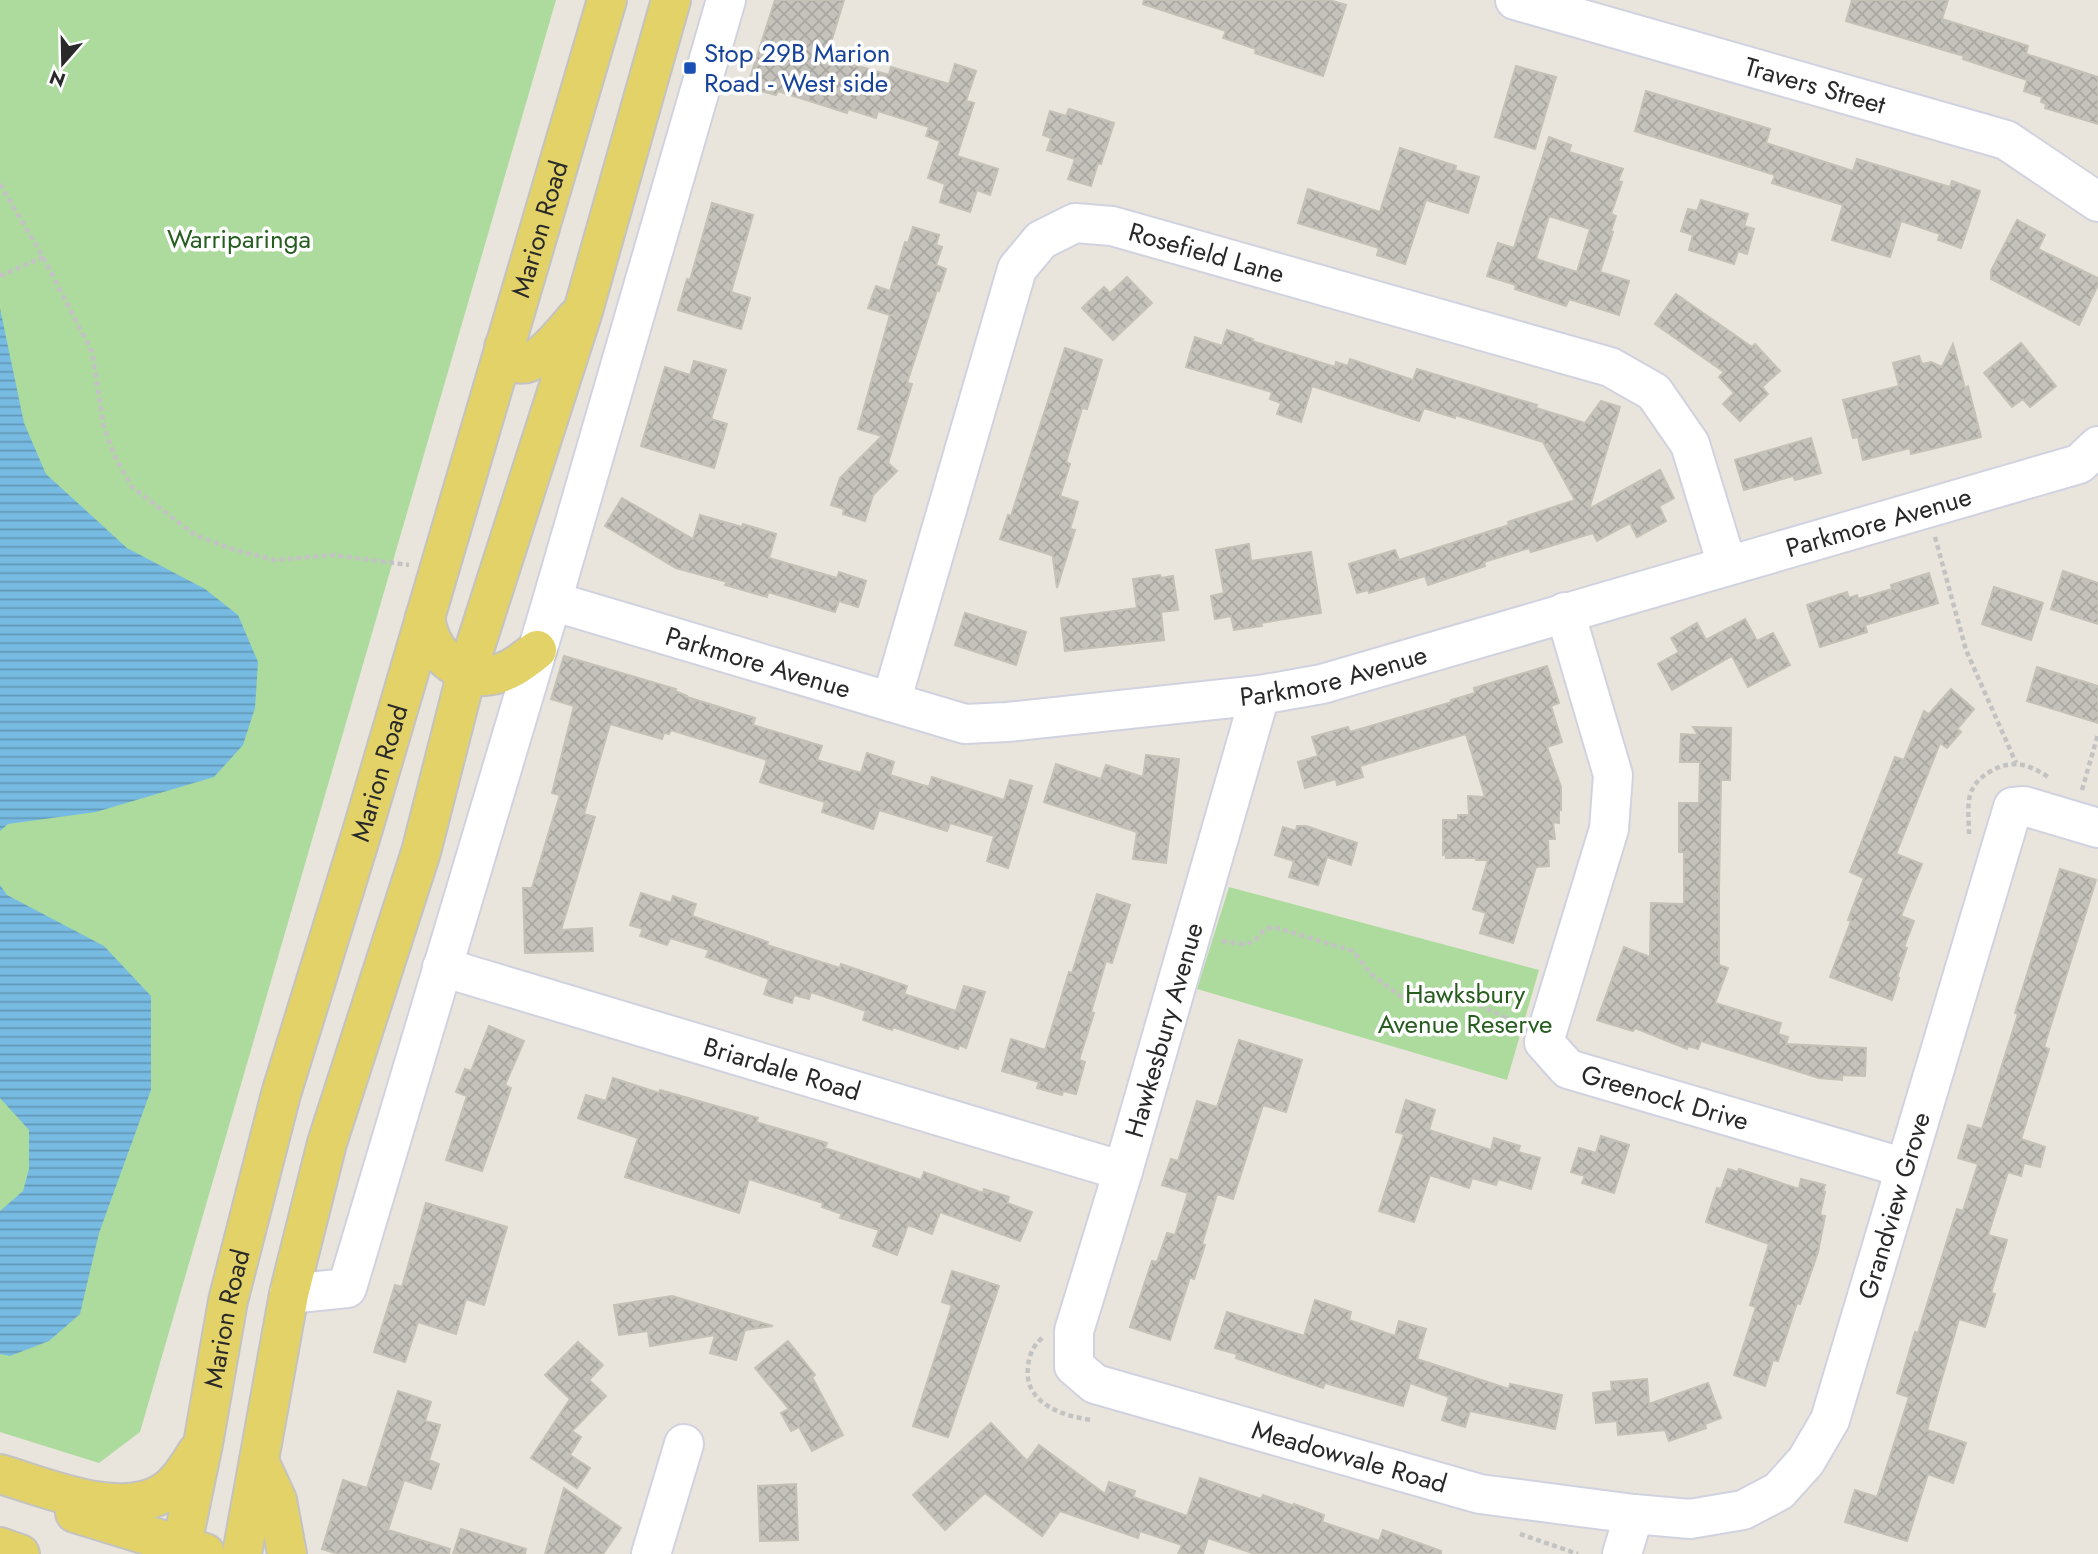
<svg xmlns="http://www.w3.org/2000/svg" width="2098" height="1554" viewBox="0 0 2098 1554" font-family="Jost,sans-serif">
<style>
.park{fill:#acdb9d}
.water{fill:url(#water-rules)}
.building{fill:url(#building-cross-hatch);stroke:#c4c1b6;stroke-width:2;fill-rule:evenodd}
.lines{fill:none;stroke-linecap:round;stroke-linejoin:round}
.minor-casing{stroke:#d1d2e0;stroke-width:42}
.major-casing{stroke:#c3c3c3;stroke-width:42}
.path{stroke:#c3c3c3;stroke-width:4.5;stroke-dasharray:5 3.5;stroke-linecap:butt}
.minor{stroke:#fff;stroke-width:38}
.major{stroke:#e2d268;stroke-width:38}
.transit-dot{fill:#1a4fb4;stroke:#fff;stroke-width:2.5}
.labels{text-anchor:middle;stroke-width:7;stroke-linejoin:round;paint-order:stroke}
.transit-label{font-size:26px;fill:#164399;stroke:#fff;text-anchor:start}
.street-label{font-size:26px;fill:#292929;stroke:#fff}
.park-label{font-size:26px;fill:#275e20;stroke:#fff}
</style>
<defs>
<pattern id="water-rules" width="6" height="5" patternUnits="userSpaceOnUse" patternTransform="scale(1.75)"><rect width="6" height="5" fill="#78bbe2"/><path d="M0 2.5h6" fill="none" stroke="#6298b7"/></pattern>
<pattern id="building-cross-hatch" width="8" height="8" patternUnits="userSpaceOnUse" patternTransform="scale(1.75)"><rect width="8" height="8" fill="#c5c2bb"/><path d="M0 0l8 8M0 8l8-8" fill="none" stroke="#a9a7a1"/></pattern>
</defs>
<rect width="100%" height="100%" fill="#eae5dc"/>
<g class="park">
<path d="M0 0H556L140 1432 99 1463 0 1432Z"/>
<path d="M1229 887 1539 970 1507 1080 1197 989Z"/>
</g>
<g class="water">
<path d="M0 308 24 423 46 474 127 548 205 589 238 615 258 662 255 708 243 745 214 777 96 812 8 824 0 831Z"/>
<path d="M0 885 7 895 104 946 151 996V1090L99 1233 80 1314 49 1341 10 1356 0 1354V1211L23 1191 29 1169V1130L0 1098Z"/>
</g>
<g class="building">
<path d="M775 0H844L829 49 843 54 841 61 889 75 891 67 949 84 955 64 976 71 966 101 974 103 957 156 998 169 990 195 977 190 970 212 940 202 945 184 928 178 940 141 926 136 929 127 878 111 876 118 848 109 847 113 778 91 776 95 747 87Z"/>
<path d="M1144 0H1329L1346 5 1323 76 1255 53 1256 49 1223 38 1226 31 1143 4Z"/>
<path d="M1852 0H1948L1942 19 2028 46 2026 54 2098 77V124L2045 108 2046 104 2041 102 2042 97 2024 91 2027 80 1963 59 1964 56 1846 21Z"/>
<path d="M1516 66 1556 77 1535 149 1495 137Z"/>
<path d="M1646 91 1770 129 1766 143 1853 171 1857 159 1950 187 1952 181 1980 191 1961 248 1938 240 1940 234 1901 221 1890 257 1832 240 1843 205 1772 183 1775 175 1635 131Z"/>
<path d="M1069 109 1114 123 1101 164 1098 163 1091 186 1068 179 1075 159 1047 150 1051 138 1043 135 1050 111 1066 116Z"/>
<path d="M1549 137 1571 145 1569 152 1623 169 1618 181 1622 182 1611 214 1616 216 1611 231 1613 232 1600 272 1629 281 1619 315 1569 299 1566 306 1515 289 1516 285 1487 276 1498 243 1514 248ZM1549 216 1590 229 1577 272 1536 259Z"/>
<path d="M1400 148 1456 166 1455 170 1479 177 1468 213 1426 200 1405 264 1377 255 1379 248 1298 223 1308 189 1380 212Z"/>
<path d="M1701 200 1748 214 1744 226 1754 229 1747 254 1738 251 1734 264 1689 250 1693 235 1681 231 1688 209 1697 211Z"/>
<path d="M712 203 753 215 731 292 750 298 741 329 678 310 687 279 690 280Z"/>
<path d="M2017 220 2045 235 2038 249 2098 278V285L2079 325 1991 279V271Z"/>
<path d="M913 227 939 235 936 245 942 247 936 265 946 269 939 291 937 290 907 383 912 384 888 463 897 471 873 495 865 521 843 514 844 509 831 505 840 478 882 436 858 429 890 315 868 308 876 286 890 291 905 242 908 243Z"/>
<path d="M1127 277 1152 303 1113 340 1082 308 1104 287 1110 293Z"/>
<path d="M1676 294 1752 347 1755 344 1780 371 1762 387 1768 394 1740 421 1723 404 1734 393 1719 377 1724 372 1655 324Z"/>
<path d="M1227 330 1253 339 1252 341 1335 367 1336 362 1348 366 1350 359 1413 380 1417 369 1537 405 1536 408 1585 423 1601 401 1620 407 1589 509 1660 470 1674 498 1659 506 1666 521 1637 537 1630 523 1597 541 1593 533 1531 552 1529 548 1484 562 1485 566 1428 585 1425 576 1369 593 1368 590 1357 593 1349 564 1395 550 1399 560 1509 525 1508 522 1575 500 1543 442 1455 415V418L1424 408 1419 421 1312 386 1301 422 1277 414 1281 403 1270 399 1272 392 1186 367 1195 337 1222 346Z"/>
<path d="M2021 343 2056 386 2030 407 2023 399 2012 407 1984 373Z"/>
<path d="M1953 344 1965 388 1968 386 1981 437 1911 454 1910 448 1863 460 1858 437 1853 438 1843 400 1899 386 1893 363 1919 356 1922 364 1931 362 1942 367Z"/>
<path d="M1065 348 1102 360 1087 409 1082 408 1066 462 1070 464 1060 496 1078 502 1070 529 1075 530 1057 588 1052 551 1051 555 1000 539 1008 515 1011 516Z"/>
<path d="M694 361 726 370 711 419 727 424 714 468 641 446 665 367 690 375Z"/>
<path d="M1811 438 1821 473 1795 480 1793 476 1744 490 1735 460Z"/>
<path d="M622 498 693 539 700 515 742 527 743 524 776 534 769 558 837 578 839 572 866 581 858 607 839 601 835 612 768 592 767 597 725 585 727 582 676 568 605 526Z"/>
<path d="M1249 544 1251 561 1311 552 1321 613 1261 623 1262 626 1234 630 1231 616 1215 619 1211 596 1224 593 1216 550Z"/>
<path d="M2063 571 2098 583V624L2051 609Z"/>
<path d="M1929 573 1938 603 1865 625 1867 632 1820 647 1807 605 1847 592 1849 598 1857 595 1858 599 1892 589 1891 585Z"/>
<path d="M1160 575 1161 578 1173 576 1178 610 1161 612 1164 640 1065 651 1061 618 1137 608 1133 579Z"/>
<path d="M1994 587 2043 603 2031 640 1982 624Z"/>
<path d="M965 613 1026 632 1016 665 955 645Z"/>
<path d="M1745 619 1757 641 1773 633 1790 665 1748 687 1732 656 1672 690 1658 664 1679 652 1671 638 1697 623 1706 640Z"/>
<path d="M564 656 676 689 675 691 687 696V697L755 718 753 725 822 746 817 760 861 773 867 753 894 762 890 775 929 787 932 777 1004 800 1010 780 1032 786 1008 868 987 861 994 836 950 823 947 831 879 810 873 829 822 812 825 802 760 782 767 760 671 730 669 734 664 733 662 739 610 724 584 814 595 817 561 930 592 928 593 951 525 953 523 888H532L560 795 552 793 574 706 551 699Z"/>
<path d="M1547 666 1559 703 1551 706 1562 742 1547 747 1561 787V810H1559V823L1553 822 1555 839H1548L1549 866 1536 867 1513 943 1480 933 1486 913 1473 909 1488 860H1476V858H1446V854L1443 855V820H1458V815H1469L1468 796 1485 797 1466 734 1360 766 1363 777 1337 785 1336 779 1305 788 1298 762 1318 756 1312 737 1348 727 1350 732 1452 702 1451 700 1475 693 1474 688Z"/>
<path d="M2037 667 2098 686V723L2027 701Z"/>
<path d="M1951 689 1974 709 1957 729 1961 732 1947 748 1940 743 1896 854 1922 864 1901 916 1914 921 1904 947 1907 948 1897 977 1899 978 1892 1000 1830 977 1851 921 1848 920 1864 878 1850 872 1895 757 1904 760 1924 711 1929 714Z"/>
<path d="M1693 727 1731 728 1730 780H1721L1719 888V965L1728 968 1715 1003 1781 1023 1778 1034 1788 1037 1786 1044 1866 1048 1865 1076 1842 1075V1080L1819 1078 1701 1041 1698 1049 1688 1046 1687 1049 1635 1028 1633 1031 1597 1020 1624 947 1650 957 1651 903 1684 904V852H1679V803H1699L1700 762H1680L1681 734 1698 735Z"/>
<path d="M1146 755 1179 759 1166 863 1133 859 1137 832 1044 802 1056 764 1101 779 1106 765 1143 777Z"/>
<path d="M1297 826H1306L1357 843 1351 865 1327 857 1318 885 1289 877 1294 861 1275 855 1283 827 1296 831Z"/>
<path d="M2060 869 2096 880 2044 1047 2049 1049 2021 1139 2045 1147 2040 1167 2024 1163 2021 1176 2008 1172 1988 1235 2007 1240 1991 1293 1995 1294 1985 1327 1959 1319 1927 1430 1966 1443 1953 1483 1928 1474 1907 1541 1845 1522 1855 1490 1877 1497 1909 1397 1897 1393 1915 1332 1918 1333 1957 1209 1963 1211 1978 1164 1958 1158 1968 1125 1982 1129 2018 1014 2015 1013Z"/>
<path d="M641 893 671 903 673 896 696 904 692 916 768 942 767 945 840 968 841 964 907 986 904 994 956 1011 964 986 985 992 966 1048 959 1045 958 1049 893 1027 892 1030 863 1020 866 1011 811 992 809 999 794 995 792 1003 764 994 769 979 706 957 709 950 670 938 667 945 640 936 643 929 630 925Z"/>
<path d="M1097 894 1130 905 1112 963 1106 961 1091 1012 1094 1013 1079 1060 1085 1062 1076 1094 1063 1091 1062 1095 1037 1088 1039 1082 1002 1071 1011 1039 1045 1050 1069 972 1072 973Z"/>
<path d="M489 1026 524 1041 505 1085 511 1088 482 1171 446 1160 467 1096 456 1092 465 1069 471 1071Z"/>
<path d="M1239 1040 1302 1060 1286 1112 1263 1105 1233 1199 1217 1194 1202 1244 1205 1245 1194 1279 1190 1277 1170 1340 1130 1327 1152 1261 1157 1262 1167 1233 1175 1235 1188 1193 1162 1185 1171 1159 1178 1161 1197 1101 1217 1107Z"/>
<path d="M613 1078 659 1093 660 1090 758 1118 756 1122 827 1143 825 1148 921 1180 924 1172 983 1193 984 1189 1009 1197 1007 1203 1032 1212 1020 1241 940 1212 932 1234 908 1225 897 1255 873 1246 879 1230 840 1218 842 1214 822 1207 823 1203 749 1179 739 1213 651 1185 625 1177 638 1138 578 1118 586 1095 606 1101Z"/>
<path d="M1406 1100 1435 1110 1429 1130 1491 1150 1494 1138 1520 1146 1518 1152 1540 1158 1531 1189 1498 1179 1496 1185 1472 1178 1469 1188 1430 1175 1414 1222 1379 1211 1404 1134 1396 1132Z"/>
<path d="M1601 1136 1629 1145 1614 1193 1582 1183 1585 1176 1571 1172 1579 1148 1596 1153Z"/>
<path d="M1728 1169 1738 1172 1739 1169 1799 1189 1801 1179 1825 1185 1823 1192H1825L1820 1215 1825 1216 1818 1252 1800 1304 1797 1303 1778 1361 1773 1360 1765 1386 1734 1375 1756 1307 1750 1305 1769 1244 1706 1222 1717 1188 1721 1189Z"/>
<path d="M426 1203 507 1227 484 1305 466 1299 456 1334 418 1322 405 1362 374 1352 395 1285 402 1287Z"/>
<path d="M952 1271 999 1286 948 1437 913 1426 952 1305 942 1302Z"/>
<path d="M672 1296 749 1319 773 1326 745 1330 736 1360 710 1353 715 1335 650 1346 648 1331 619 1335 614 1305Z"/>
<path d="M1315 1300 1351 1312 1349 1320 1395 1336 1399 1321 1426 1329 1417 1359 1509 1389 1510 1384 1562 1395 1555 1429 1470 1411 1465 1427 1442 1420 1449 1397 1410 1383 1403 1406 1325 1383 1323 1388 1236 1358 1237 1354 1215 1348 1227 1312 1304 1336Z"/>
<path d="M788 1341 815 1375 812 1377 843 1435 812 1451 799 1427 791 1431 781 1413 789 1409 755 1368Z"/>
<path d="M578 1342 603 1365 589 1380 606 1396 572 1431 581 1437 570 1455 590 1468 577 1488 531 1458 570 1399 545 1375Z"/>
<path d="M1647 1379 1649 1404 1708 1383 1721 1418 1705 1424 1706 1428 1669 1441 1665 1430 1618 1435 1617 1421 1596 1423 1593 1393 1612 1391 1611 1382Z"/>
<path d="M398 1391 431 1402 425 1421 440 1425 429 1460 439 1464 431 1489 404 1480 388 1530 450 1549 449 1554H338L322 1549 343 1480 367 1488Z"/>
<path d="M991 1423 1027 1461 1039 1445 1105 1494 1109 1482 1135 1491 1133 1497 1187 1516 1200 1478 1261 1499 1263 1495 1294 1506V1504L1324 1515 1322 1522 1379 1541 1383 1530 1441 1551V1554H1255L1208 1538 1203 1554H1178L1182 1545 1140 1531 1138 1538 1060 1511 1042 1536 985 1493 945 1530 913 1495Z"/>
<path d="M796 1484 798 1540 760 1541 758 1486Z"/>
<path d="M564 1488 621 1528 603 1554H545Z"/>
<path d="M461 1529 526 1549 525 1554H453Z"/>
</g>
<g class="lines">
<defs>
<g id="minor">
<path id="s1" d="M1515 0 2006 140 2098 202"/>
<path id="s2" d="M552 601 965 724 1007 722 1260 695 1322 684 2079 464 2098 446"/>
<path id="s3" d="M1565 612 1613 775 1609 829 1544 1042 1568 1069 1905 1168"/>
<path id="s4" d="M1260 695 1123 1171 1074 1331V1366L1095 1384 1480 1494 1634 1514"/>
<path id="s5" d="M891 702 1017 269 1041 240 1075 223 1112 226 1610 367 1654 392 1690 444 1727 565"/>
<path id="s6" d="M442 967 1123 1171"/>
<path d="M289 1294 347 1288 552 601 726 0"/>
<path d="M651 1554 684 1444"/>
<path id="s7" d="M1622 1554 1634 1514 1690 1519 1743 1510 1779 1491 1806 1461 1830 1420 2013 807 2024 806 2098 828"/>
</g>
<g id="major">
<path d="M504 347C520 392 562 334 577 317"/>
<path d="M425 617C429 643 440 659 464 671 471 674 477 677 485 676 506 675 522 662 537 650"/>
<path d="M259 1461 277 1500 287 1554"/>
<path d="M0 1474C45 1487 119 1520 163 1493 179 1483 188 1466 198 1451"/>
<path d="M75 1513 205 1553"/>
<path d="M0 1547 20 1554"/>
<path id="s8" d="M180 1554 203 1444 228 1301 281 1094 362 832 607 0"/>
<path d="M242 1554 289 1294 327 1143 421 852 467 672 583 311 671 0"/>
</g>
</defs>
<use href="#minor" class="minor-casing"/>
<use href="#major" class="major-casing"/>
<g class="path">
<path d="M0 184 43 257 92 352 104 428 116 459 132 487 195 535 235 550 275 560 333 555 409 565"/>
<path d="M0 276 43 257"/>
<path d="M1935 537 1966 650 2016 763"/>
<path d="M2082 790 2098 734"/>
<path d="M1969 834C1969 822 1967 807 1970 795 1974 783 1981 777 1991 771 2012 759 2029 764 2048 777"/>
<path d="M1222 941C1242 944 1252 949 1264 929L1274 927 1353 951 1371 974 1403 998 1427 999 1450 994 1475 1003 1519 1024"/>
<path d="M1042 1338C1033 1346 1029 1355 1028 1367 1023 1403 1064 1417 1093 1420"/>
<path d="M1520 1534 1578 1554"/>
</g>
<use href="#minor" class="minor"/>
<use href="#major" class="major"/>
</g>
<rect class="transit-dot" x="683" y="61" width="14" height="14" rx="3.5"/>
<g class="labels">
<g class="transit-label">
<text x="704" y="62">Stop 29B Marion<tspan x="704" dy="30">Road - West side</tspan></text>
</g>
<g class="street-label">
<text dy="9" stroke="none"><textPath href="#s1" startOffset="312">Travers Street</textPath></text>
<text dy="9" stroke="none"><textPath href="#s8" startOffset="1374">Marion Road</textPath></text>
<text dy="9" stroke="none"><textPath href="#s5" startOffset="662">Rosefield Lane</textPath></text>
<text dy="9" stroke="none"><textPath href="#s2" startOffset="1370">Parkmore Avenue</textPath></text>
<text dy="9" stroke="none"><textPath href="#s2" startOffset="215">Parkmore Avenue</textPath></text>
<text dy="9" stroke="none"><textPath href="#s2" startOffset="803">Parkmore Avenue</textPath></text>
<text dy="9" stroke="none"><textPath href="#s8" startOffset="807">Marion Road</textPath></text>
<text transform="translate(1164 1030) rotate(-74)" y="9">Hawkesbury Avenue</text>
<text dy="9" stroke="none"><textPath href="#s6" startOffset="355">Briardale Road</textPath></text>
<text dy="9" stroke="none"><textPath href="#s3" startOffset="584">Greenock Drive</textPath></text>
<text dy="9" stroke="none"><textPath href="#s7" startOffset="504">Grandview Grove</textPath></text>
<text dy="9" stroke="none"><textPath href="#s8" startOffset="240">Marion Road</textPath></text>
<text dy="9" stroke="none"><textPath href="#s4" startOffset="990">Meadowvale Road</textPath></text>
</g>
<g class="park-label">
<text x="239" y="248">Warriparinga</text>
<text x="1465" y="1003">Hawksbury<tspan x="1465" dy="30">Avenue Reserve</tspan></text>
</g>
</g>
<g transform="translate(63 63) rotate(200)" stroke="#ffffff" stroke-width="5" paint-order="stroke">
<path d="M0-5L12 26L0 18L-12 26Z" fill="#292929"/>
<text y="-10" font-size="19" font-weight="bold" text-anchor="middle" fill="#292929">N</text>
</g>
</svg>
